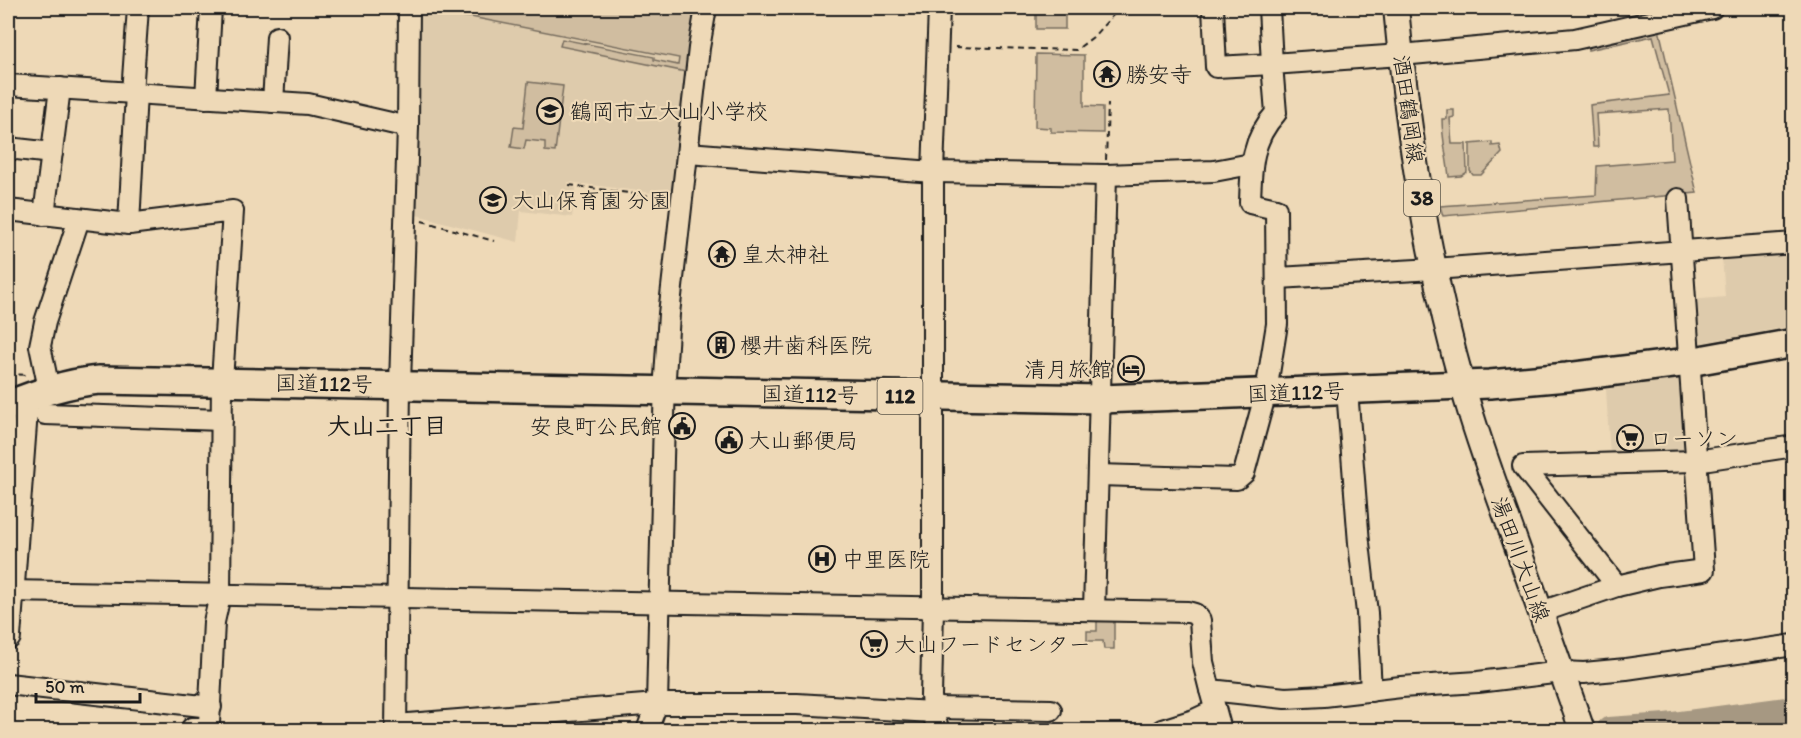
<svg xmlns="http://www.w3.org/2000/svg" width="1801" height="738" viewBox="0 0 1801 738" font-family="Itim,'Klee One',sans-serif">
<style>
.built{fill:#decbac}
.green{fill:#d0bda0;stroke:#766c5e;stroke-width:1.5}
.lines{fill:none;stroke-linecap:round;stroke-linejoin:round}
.river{stroke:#a69882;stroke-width:26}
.minor-casing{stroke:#1c1c1c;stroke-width:24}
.major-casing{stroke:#1c1c1c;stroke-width:28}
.highway-casing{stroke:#1c1c1c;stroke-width:32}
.path{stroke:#1c1c1c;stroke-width:2;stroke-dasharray:6 4.5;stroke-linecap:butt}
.minor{stroke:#eed9b7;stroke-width:20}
.major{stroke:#eed9b7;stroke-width:24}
.highway{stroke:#eed9b7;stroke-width:27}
.labels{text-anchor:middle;stroke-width:4.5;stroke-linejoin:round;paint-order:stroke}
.shield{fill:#eed9b7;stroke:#5b554a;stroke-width:1.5}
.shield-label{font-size:21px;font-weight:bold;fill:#1c1c1c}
.poi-label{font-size:22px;fill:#1c1c1c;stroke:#eed9b7;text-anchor:start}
.street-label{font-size:22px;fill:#1c1c1c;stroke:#eed9b7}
.neighbourhood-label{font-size:24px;font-weight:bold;fill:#1c1c1c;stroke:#eed9b7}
</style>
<rect width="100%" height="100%" fill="#eed9b7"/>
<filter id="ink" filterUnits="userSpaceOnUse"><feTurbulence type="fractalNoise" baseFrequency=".0167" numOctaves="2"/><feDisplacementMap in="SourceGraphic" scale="12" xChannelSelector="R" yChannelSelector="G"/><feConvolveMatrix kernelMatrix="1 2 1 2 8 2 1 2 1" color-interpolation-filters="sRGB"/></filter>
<g filter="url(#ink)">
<g class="built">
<path d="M416 8H700L677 196 568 182V187L576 188 572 217 521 211 518 242 413 214Z"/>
<path d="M1793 250V326L1700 343 1693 337 1690 300 1725 297 1722 256Z"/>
<path d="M1679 379 1686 386 1690 449 1685 455 1610 457 1606 389Z"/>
<path d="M582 712V730H486L488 721Z"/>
</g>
<g class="green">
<path d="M433 8H700L691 73 560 46 562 39 654 57V60L678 65 679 58 471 17 433 14Z"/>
<rect x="1036" y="8" width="29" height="21"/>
<path d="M1659 29 1697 193 1443 216 1440 206 1596 195 1597 166 1672 160 1669 109 1596 114 1598 147H1593L1590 105 1669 95 1653 36 1588 50V46Z"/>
<path d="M1036 54 1084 55V106L1103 107V133L1051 132V128L1035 127Z"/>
<path d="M528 82 563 86 555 152 545 151V142L526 140 524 149 511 147 514 127 523 128Z"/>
<path d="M1447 110H1454V117L1450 118 1452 144H1466L1467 172 1461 176 1449 177C1447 157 1442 139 1442 119H1447Z"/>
<path d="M1492 142V146L1500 145 1502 153 1481 175H1473L1470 171V144Z"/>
<path d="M1097 620H1114V649H1104L1103 641H1087V631H1097Z"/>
</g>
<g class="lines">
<path class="river" d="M1609 730 1666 726 1794 709"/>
<defs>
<g id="minor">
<path d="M939 8 933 172V608L931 696 933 715 939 730"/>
<path d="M1213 8 1216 67 1272 64 1269 8"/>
<path d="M8 85 308 104 408 127"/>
<path d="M132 93 138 8"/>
<path d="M206 98 211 8"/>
<path d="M273 102 277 37"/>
<path d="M8 148 52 153"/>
<path d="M688 153 933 172 1106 175 1214 171 1251 164"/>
<path d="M8 210 129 224 233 211 222 381 220 595 214 622 209 724 204 728H192V730"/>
<path d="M44 215 60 88"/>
<path d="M129 224 136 93"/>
<path d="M1278 278 1434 269 1794 243"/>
<path d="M49 389 40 346 45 322 79 219"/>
<path d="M1347 390 1359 543 1367 613 1371 691"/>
<path d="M45 414 222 420"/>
<path d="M1098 475 1237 479 1244 473 1266 392 1277 324 1276 209 1250 203C1251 168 1251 140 1276 113L1272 64 1401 55 1575 39 1712 8"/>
<path d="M1617 586 1523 466 1696 461 1794 446"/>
<path d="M8 591 1188 612 1195 614 1200 620 1203 662 1210 690 1221 730"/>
<path d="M1094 610 1106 175"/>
<path d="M1541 612 1617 586 1659 576 1704 570 1678 199"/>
<path d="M8 684 211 707"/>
<path d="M1210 690 1285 698 1324 696 1401 687 1478 682 1562 672 1584 673 1626 669 1794 645"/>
<path d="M931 708 1051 710"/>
<path d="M396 725 657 704H797L932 712"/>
<path d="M396 730 400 385 408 127 409 8"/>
<path d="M647 730 657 704 665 377 669 314 699 48 706 8"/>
<path d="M1162 730 1194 720 1215 710"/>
</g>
<g id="major">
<path d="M1396 8C1408 135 1428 264 1463 387 1477 438 1496 488 1514 538 1537 602 1560 666 1582 730"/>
<path d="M8 637 26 398"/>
</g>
<path id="highway" d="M8 405C38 393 67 383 99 380L1101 399 1490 384 1567 377 1689 362 1794 343"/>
</defs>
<use href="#minor" class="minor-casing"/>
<use href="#major" class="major-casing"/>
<use href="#highway" class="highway-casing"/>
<g class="path">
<path d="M955 47 1076 50 1093 37 1114 14 1136 13"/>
<path d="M1106 160 1108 104"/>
<path d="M569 185 665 198"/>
<path d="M422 221 494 241"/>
<path d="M8 374 27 375"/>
</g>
<use href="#minor" class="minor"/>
<use href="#major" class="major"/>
<use href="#highway" class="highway"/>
</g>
</g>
<defs>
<symbol id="temple-ring" viewBox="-11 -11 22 22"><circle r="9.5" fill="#eed9b7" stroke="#1c1c1c" stroke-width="1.5"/><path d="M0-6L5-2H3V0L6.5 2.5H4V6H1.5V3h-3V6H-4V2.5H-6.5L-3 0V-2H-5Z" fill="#1c1c1c"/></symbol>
<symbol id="school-ring" viewBox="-11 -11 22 22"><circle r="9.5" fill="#eed9b7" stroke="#1c1c1c" stroke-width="1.5"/><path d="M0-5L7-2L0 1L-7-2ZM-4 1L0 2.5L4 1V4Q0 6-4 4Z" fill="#1c1c1c"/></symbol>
<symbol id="building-ring" viewBox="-11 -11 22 22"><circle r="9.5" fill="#eed9b7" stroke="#1c1c1c" stroke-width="1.5"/><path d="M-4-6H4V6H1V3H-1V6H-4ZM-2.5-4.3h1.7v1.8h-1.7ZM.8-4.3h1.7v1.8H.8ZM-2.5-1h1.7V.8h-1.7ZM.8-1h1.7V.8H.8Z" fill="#1c1c1c"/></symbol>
<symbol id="hotel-ring" viewBox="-11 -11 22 22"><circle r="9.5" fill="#eed9b7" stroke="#1c1c1c" stroke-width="1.5"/><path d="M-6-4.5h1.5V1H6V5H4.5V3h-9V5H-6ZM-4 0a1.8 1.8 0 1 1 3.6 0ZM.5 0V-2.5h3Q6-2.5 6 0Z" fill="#1c1c1c"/></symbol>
<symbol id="civic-ring" viewBox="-11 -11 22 22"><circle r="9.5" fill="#eed9b7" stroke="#1c1c1c" stroke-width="1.5"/><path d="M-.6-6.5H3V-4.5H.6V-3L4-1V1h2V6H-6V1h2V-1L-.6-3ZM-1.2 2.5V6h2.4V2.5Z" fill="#1c1c1c"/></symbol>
<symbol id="supermarket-ring" viewBox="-11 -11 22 22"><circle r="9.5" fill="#eed9b7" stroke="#1c1c1c" stroke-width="1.5"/><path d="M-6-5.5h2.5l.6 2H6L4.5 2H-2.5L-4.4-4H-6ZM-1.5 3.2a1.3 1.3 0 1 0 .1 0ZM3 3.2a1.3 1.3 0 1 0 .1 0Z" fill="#1c1c1c"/></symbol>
<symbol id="hospital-ring" viewBox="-11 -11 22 22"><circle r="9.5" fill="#eed9b7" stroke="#1c1c1c" stroke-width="1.5"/><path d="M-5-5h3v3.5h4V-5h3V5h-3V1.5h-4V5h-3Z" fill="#1c1c1c"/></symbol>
</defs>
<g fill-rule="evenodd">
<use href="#temple-ring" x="1092" y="59" width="30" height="30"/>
<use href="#school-ring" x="535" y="96" width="30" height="30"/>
<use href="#school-ring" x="478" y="185" width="30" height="30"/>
<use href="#temple-ring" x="707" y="239" width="30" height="30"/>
<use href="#building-ring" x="706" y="330" width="30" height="30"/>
<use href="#hotel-ring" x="1116" y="354" width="30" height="30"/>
<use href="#civic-ring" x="667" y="411" width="30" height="30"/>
<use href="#supermarket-ring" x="1615" y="423" width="30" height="30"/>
<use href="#civic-ring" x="714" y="425" width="30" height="30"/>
<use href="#hospital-ring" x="807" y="544" width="30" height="30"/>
<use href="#supermarket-ring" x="859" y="629" width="30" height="30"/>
</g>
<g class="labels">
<g class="shield">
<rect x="1404" y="180" width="36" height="36" rx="4.5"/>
<rect x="877.5" y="378" width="45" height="36" rx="4.5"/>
</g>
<g class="shield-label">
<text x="1422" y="205">38</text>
<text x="900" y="403">112</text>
</g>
<g class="poi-label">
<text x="1126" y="82">勝安寺</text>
<text x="570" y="119">鶴岡市立大山小学校</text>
<text x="512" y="208">大山保育園 分園</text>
<text x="742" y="262">皇太神社</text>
<text x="740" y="353">櫻井歯科医院</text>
<text x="1112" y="377" text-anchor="end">清月旅館</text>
<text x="662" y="434" text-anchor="end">安良町公民館</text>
<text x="1650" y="446">ローソン</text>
<text x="748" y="448">大山郵便局</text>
<text x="842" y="567">中里医院</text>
<text x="894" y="652">大山フードセンター</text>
</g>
<g class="street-label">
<text transform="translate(1409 109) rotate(82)" y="8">酒田鶴岡線</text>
<text transform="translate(324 383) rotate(1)" y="8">国道112号</text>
<text transform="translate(1296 392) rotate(-2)" y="8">国道112号</text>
<text transform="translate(810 394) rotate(1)" y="8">国道112号</text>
<text transform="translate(1521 559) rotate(70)" y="8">湯田川大山線</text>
</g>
<g class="neighbourhood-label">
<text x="387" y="434">大山二丁目</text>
</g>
</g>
<rect width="1801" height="738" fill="none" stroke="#eed9b7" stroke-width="30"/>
<rect x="15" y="15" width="1771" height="708" fill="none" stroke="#1c1c1c" stroke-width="2" filter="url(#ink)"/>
<path d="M36 693v9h104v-9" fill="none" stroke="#1c1c1c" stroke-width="3"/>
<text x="45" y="693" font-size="18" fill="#1c1c1c" stroke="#eed9b7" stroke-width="4.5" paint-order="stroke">50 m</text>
</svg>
